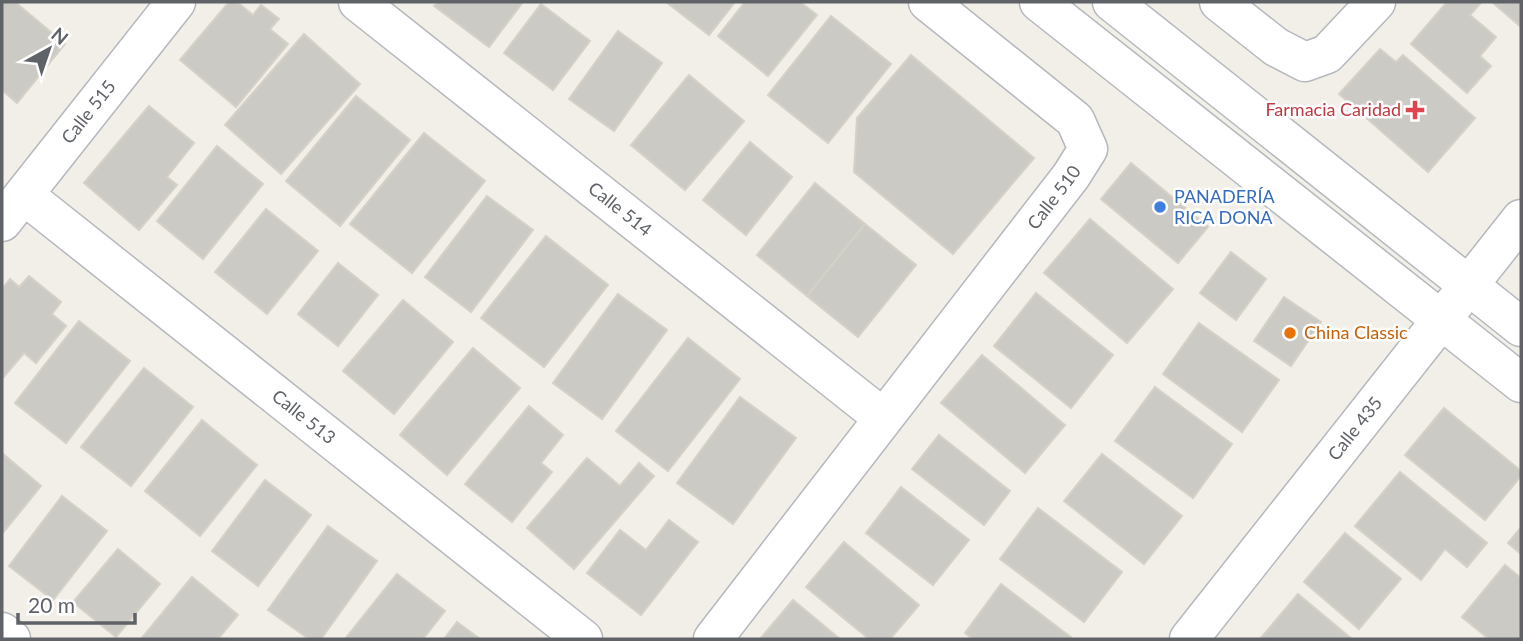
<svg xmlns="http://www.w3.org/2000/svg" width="1523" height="641" viewBox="0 0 1523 641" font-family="Lato,sans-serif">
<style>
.building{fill:#cccac5;stroke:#d6d1c6;stroke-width:2}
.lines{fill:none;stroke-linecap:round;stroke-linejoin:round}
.minor-casing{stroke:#b5b8bc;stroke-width:41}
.minor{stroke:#fff;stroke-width:38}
.health-dot{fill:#e0444e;stroke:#fff;stroke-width:2.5}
.shop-dot{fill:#3f7fe0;stroke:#fff;stroke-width:2.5}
.food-dot{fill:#e8710a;stroke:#fff;stroke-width:2.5}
.labels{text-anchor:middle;stroke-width:5;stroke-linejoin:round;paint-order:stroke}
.health-label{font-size:18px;fill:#be3a42;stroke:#fff;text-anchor:end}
.street-label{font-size:18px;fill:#5f6368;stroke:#fff}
.shop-label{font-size:18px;fill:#366cbe;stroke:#fff;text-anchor:start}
.food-label{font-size:18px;fill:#c56008;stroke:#fff;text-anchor:start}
</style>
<rect width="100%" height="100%" fill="#f1efe8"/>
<g class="building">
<path d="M2 2H15L65 44 17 103 2 90Z"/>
<path d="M229 2H237L253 15 261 5 279 19 270 29 288 44 236 107 180 60Z"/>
<path d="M438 2H523L489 47 434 6Z"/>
<path d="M666 2H735L709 35Z"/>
<path d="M745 2H800L817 15 768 76 718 36Z"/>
<path d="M1447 2H1477L1480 4 1470 15 1496 37 1480 56 1491 66 1467 93 1411 44Z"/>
<path d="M1492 2H1521V27Z"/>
<path d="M541 4 590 41 553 90 504 53Z"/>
<path d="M831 16 891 64 828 143 768 95Z"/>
<path d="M618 31 662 63 614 131 569 99Z"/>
<path d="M304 34 360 84 281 174 225 125Z"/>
<path d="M1380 49 1396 62 1403 55 1475 118 1428 172 1339 94Z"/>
<path d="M911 55 1034 158 953 254 854 172 857 118Z"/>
<path d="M689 75 744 121 685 190 631 145Z"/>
<path d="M356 96 410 140 340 226 286 181Z"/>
<path d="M149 106 194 143 167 177 177 185 139 230 84 183Z"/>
<path d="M424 133 485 181 412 273 350 224Z"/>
<path d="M750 142 792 177 746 235 703 200Z"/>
<path d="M217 146 263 184 203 259 157 221Z"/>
<path d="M1131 163 1208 227 1178 263 1101 199Z"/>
<path d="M815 183 865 224 807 296 757 255Z"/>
<path d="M487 196 533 230 471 312 425 277Z"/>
<path d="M266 209 318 251 267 314 215 272Z"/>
<path d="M1090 219 1173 289 1127 343 1044 273Z"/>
<path d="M865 224 916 265 858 337 807 296Z"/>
<path d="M546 236 608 285 544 367 481 318Z"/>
<path d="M1231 252 1266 279 1236 320 1200 293Z"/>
<path d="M338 263 378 295 338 346 298 314Z"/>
<path d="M29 276 61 302 52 314 66 326 36 363 24 353 2 379V289L10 279 19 287Z"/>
<path d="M1036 293 1113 355 1071 408 994 346Z"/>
<path d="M618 294 667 330 602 419 553 383Z"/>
<path d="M1284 297 1321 322 1291 366 1254 341Z"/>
<path d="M403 300 453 342 394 414 343 371Z"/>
<path d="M79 321 130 361 66 443 15 403Z"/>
<path d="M1199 323 1279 380 1242 432 1163 374Z"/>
<path d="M688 338 740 379 668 471 616 431Z"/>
<path d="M473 348 520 388 447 475 400 435Z"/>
<path d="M982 355 1065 425 1025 473 941 403Z"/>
<path d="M144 368 193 407 131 486 81 447Z"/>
<path d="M1155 387 1232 444 1193 498 1115 441Z"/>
<path d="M740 397 796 438 733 524 677 483Z"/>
<path d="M529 406 563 435 541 463 552 472 512 522 465 484Z"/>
<path d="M1444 408 1521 471V476L1485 520 1405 455Z"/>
<path d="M202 420 257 465 200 536 145 491Z"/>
<path d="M939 435 1010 491 984 525 912 469Z"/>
<path d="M2 453 41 486 2 534Z"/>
<path d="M1102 454 1182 516 1144 564 1064 501Z"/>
<path d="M587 458 620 486 639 463 654 476 574 569 527 528Z"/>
<path d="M1400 472 1487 543 1467 567 1445 549 1421 580 1355 526Z"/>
<path d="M265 480 311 515 258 586 212 551Z"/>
<path d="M901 487 969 540 933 585 866 533Z"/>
<path d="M62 496 107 531 53 600 9 566Z"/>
<path d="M1038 508 1122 572 1084 622 1000 559Z"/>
<path d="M669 520 698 542 641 615 587 573 620 530 646 550Z"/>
<path d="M328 526 377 561 321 639H309L268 610Z"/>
<path d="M1521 527V554L1508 543Z"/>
<path d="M1345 533 1401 579 1359 629 1304 582Z"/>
<path d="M844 542 919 605 890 639H869L806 587Z"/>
<path d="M118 549 160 584 116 637 73 602Z"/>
<path d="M1505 565 1521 578V639H1489L1462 617Z"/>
<path d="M397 574 445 611 423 639H345Z"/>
<path d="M192 577 238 615 218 639H141Z"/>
<path d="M1001 584 1072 638V639H973L965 633Z"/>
<path d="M1298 594 1352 639H1260Z"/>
<path d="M793 600 840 639H760Z"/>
<path d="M457 622 480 639H444Z"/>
</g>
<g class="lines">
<defs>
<g id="minor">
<path id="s1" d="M358 2 882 417"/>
<path d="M1039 2 1521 383"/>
<path d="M1112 2 1521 327"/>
<path d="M1219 2 1276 47 1305 62 1327 54 1376 2"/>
<path id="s2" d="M24 195 583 639"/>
<path id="s3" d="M2 222 176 2"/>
<path d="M2 632 11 639"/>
<path id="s4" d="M713 639 1071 176 1088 149 1075 120 928 2"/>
<path id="s5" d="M1189 639 1521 219"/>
</g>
</defs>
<use href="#minor" class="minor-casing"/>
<use href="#minor" class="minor"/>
</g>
<path class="health-dot" d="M1411.5 99.5h7v7h7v7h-7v7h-7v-7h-7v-7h7z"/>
<circle class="shop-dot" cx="1160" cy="207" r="7"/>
<circle class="food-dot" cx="1290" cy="333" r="7"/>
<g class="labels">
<g class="health-label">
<text x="1401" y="116">Farmacia Caridad</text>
</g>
<g class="street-label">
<text dy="6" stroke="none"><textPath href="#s3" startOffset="140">Calle 515</textPath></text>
<text dy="6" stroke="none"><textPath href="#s4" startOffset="558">Calle 510</textPath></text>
<text dy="6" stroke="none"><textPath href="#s1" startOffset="334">Calle 514</textPath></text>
<text dy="6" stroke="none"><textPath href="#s2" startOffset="357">Calle 513</textPath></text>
<text dy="6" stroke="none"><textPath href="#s5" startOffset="268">Calle 435</textPath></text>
</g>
<g class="shop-label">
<text x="1174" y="203">PANADERÍA<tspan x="1174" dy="21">RICA DONA</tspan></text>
</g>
<g class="food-label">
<text x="1304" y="339">China Classic</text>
</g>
</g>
<rect width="1523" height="641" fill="none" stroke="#5f6368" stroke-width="7"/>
<g transform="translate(49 49) rotate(40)" stroke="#ffffff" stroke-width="5" paint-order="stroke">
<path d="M0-5L12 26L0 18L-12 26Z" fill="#5f6368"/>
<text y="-10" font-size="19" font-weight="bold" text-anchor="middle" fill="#5f6368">N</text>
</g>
<path d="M18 613v10h117v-10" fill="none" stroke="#5f6368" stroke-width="3.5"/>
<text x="28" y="613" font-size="21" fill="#5f6368" stroke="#ffffff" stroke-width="5" paint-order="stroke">20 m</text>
</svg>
